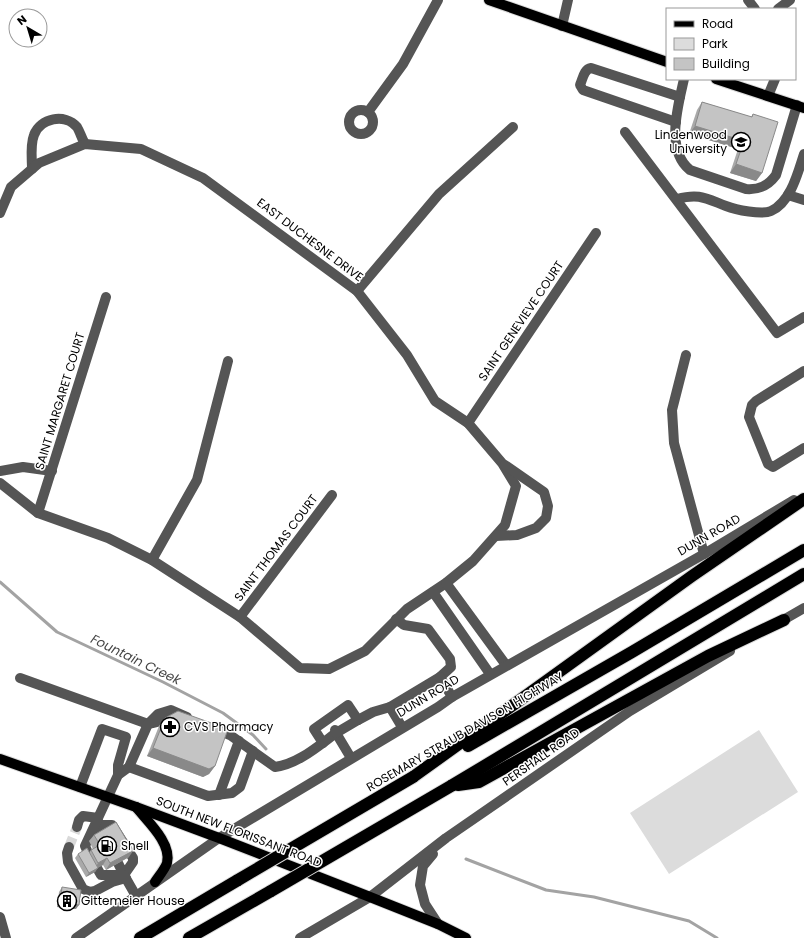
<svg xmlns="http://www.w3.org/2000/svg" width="804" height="938" viewBox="0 0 804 938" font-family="Poppins,sans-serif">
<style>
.green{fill:#dcdcdc}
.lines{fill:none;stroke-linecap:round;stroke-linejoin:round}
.stream{stroke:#a3a3a3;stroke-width:3}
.minor-tunnel{stroke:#d9d9d9;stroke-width:10;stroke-dasharray:10 5;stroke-linecap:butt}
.major-casing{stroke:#dbdbdb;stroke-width:12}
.highway-casing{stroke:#dbdbdb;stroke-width:14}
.minor{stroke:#555;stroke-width:10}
.major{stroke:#000;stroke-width:10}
.highway{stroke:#000;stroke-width:12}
.highway-bridge-casing{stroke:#dbdbdb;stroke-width:14;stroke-linecap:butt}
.highway-bridge{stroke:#000;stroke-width:12}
.wall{fill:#a9a9a9}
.shaded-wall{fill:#898989}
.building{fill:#c4c4c4;stroke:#898989}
.labels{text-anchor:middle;stroke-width:3;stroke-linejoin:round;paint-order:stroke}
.poi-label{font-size:12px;fill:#000;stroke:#fff;text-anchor:start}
.street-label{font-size:12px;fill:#000;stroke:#fff}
.water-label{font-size:13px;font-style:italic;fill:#444;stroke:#fff}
</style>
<rect width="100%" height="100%" fill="#fff"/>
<path class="green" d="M759 730 798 792 669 874 630 813Z"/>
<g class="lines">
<g class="stream">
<path d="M0 582 57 632 163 682 223 713 253 735 266 749"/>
<path d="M466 859 546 890 594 897 689 921 717 938"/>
</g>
<path class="minor-tunnel" d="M69 847 77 827"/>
<defs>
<g id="major">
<path d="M489 0 667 62"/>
<path d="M716 79 804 108"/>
<path d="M0 759 136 807 219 838 370 897 438 924 466 938"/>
<path d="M136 807C147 821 172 843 167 863 165 869 159 876 155 882"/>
</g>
<g id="highway">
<path d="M468 746 632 652 804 550"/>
<path d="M413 777 692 576 804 499"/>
<path d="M458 785 479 782 708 656 784 620"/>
<path d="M451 786 804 574"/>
<path d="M140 938 238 880"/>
<path d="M189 938 271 891"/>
</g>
</defs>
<use href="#major" class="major-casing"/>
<use href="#highway" class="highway-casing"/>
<g class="minor">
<path d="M748 0 755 9"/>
<path d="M778 9 790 0"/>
<path d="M562 26 568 0"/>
<path d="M684 79C678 106 665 150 690 170L746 189C759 190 768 186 776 175L797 105"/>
<path d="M768 96 775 79"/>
<circle cx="361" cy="122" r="12"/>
<path d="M368 112 403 64 438 0"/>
<path d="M676 122 583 90 580 85C583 78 584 69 591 68L680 97"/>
<path d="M625 132 777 333 804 317"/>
<path d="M32 169C32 159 30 145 34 135 40 118 65 113 77 127 80 132 82 139 85 144"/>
<path d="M788 195 804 200"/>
<path d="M677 199C699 193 705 198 726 206 736 210 762 215 771 211 791 202 798 172 804 154"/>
<path d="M0 213 11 187 39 163 85 144 141 149 203 178 357 291 407 355 435 401 468 423 502 463 516 486 505 525 473 561 446 583 407 609 365 651 329 669 300 668 240 617 152 560 108 538 38 513 0 483"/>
<path d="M357 291 439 194 513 127"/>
<path d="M686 355 672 410 674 443 704 554"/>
<path d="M804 371 756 401 752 405 749 417 768 464 773 467 804 448"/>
<path d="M468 423 596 233"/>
<path d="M0 471 23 467 52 471"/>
<path d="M38 513 106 297"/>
<path d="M496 536 517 535 536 528 546 518 548 506 544 492 505 465"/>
<path d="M152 560 197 480 228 361"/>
<path d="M446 583 506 665"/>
<path d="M433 592 490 674"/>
<path d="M240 617 332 495"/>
<path d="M396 619 404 625 428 629 450 659 451 667 440 677 390 707 402 727"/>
<path d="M778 623 804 608"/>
<path d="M440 677 452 697"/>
<path d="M20 678 148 724C157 723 166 718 175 719"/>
<path d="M358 720 373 712 390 707"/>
<path d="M215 729 230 735 275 767C298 764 318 746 336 733L351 758"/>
<path d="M323 743 314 729 348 705 358 720 336 733 335 730"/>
<path d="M129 767 208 796 232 793 240 787 253 751"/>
<path d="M80 787 102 729 126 737 118 765V775"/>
<path d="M219 795 239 741"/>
<path d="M77 827 79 820 83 816 98 818"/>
<path d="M98 829 96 825H112L133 858V862L124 875 118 863"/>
<path d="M69 847 67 853 68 862 83 889 90 892 95 891 112 882 126 878"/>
<path d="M433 854 423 866 420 885 425 904 438 924"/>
<path d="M89 855 85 846 118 775 129 767 148 724 158 714 171 710 187 717"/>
<path d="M97 868 101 875H124L136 896"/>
<path d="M0 917 6 938"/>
<path d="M76 938 219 838 438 707 452 697 704 554 794 500"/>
<path d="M300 938 370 897 446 838 630 711 730 651"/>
</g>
<use href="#major" class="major"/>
<use href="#highway" class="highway"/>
<defs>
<g id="highway-bridge">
<path d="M238 880 413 777"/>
<path d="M271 891 451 786"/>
</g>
</defs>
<use href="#highway-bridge" class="highway-bridge-casing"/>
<use href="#highway-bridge" class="highway-bridge"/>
</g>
<g class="wall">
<path d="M702 102 751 117 753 114 762 173 756 181 730 173 738 149 689 134 697 110Z"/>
<path d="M165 718 215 766 209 774 203 777 147 756 159 726Z"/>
<path d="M94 835 129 857 106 870 103 865 97 868 95 872 86 877 75 858 78 854 89 853 91 850 93 849 89 841Z"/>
<path d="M62 887 76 909 57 907 59 892Z"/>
</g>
<g class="shaded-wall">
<path d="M695 126 744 141 738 149 689 134Z"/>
<path d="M736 164 762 173 756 181 730 173Z"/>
<path d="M153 748 215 766 209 774 203 777 147 756Z"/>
<path d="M133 851 129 857 106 870 110 863Z"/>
<path d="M107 858 103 865 94 870 98 863Z"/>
<path d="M98 868 95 872 86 877 89 873Z"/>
<path d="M60 902 79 905 76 909 57 907Z"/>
</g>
<g class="building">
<path d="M702 102 752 117 753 114 778 122 762 173 736 164 744 141 695 126Z"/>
<path d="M178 711 228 729 215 766 209 769 153 748 165 718Z"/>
<path d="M116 822 133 851 110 863 107 858 98 863 91 850 100 845 94 835Z"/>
<path d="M87 848 98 868 89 873 78 854Z"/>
<path d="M62 887 81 890 79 905 60 902Z"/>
</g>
<defs>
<symbol id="university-ring" viewBox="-11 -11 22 22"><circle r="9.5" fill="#fff" stroke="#000" stroke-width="1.5"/><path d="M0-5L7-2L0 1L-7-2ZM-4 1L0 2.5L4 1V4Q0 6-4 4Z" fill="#000"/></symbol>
<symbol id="pharmacy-ring" viewBox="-11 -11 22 22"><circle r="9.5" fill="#fff" stroke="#000" stroke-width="1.5"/><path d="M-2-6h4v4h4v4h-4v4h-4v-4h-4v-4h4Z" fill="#000"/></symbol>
<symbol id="fuel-ring" viewBox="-11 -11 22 22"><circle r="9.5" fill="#fff" stroke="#000" stroke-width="1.5"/><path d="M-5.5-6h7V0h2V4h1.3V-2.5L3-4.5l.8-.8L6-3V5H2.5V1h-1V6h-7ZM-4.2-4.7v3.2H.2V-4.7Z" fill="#000"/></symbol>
<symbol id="building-ring" viewBox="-11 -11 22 22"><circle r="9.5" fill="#fff" stroke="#000" stroke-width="1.5"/><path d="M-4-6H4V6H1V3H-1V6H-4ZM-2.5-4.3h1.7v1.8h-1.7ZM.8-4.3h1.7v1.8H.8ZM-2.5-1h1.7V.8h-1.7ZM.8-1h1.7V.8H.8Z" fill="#000"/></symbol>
</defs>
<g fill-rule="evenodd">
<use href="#university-ring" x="730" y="131" width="22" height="22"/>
<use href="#pharmacy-ring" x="159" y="716" width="22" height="22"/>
<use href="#fuel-ring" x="96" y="835" width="22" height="22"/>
<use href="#building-ring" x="56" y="890" width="22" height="22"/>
</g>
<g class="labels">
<g class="poi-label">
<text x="727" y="139" text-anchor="end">Lindenwood<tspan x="727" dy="14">University</tspan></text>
<text x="184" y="731">CVS Pharmacy</text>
<text x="121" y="850">Shell</text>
<text x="81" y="905">Gittemeier House</text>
</g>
<g class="street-label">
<text transform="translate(310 240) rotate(37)" y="4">EAST DUCHESNE DRIVE</text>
<text transform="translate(521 321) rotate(-56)" y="4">SAINT GENEVIEVE COURT</text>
<text transform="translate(60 401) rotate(-73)" y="4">SAINT MARGARET COURT</text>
<text transform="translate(709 535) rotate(-30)" y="4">DUNN ROAD</text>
<text transform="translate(276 548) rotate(-53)" y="4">SAINT THOMAS COURT</text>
<text transform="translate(428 696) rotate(-31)" y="4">DUNN ROAD</text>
<text transform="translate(465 732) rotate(-30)" y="4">ROSEMARY STRAUB DAVISON HIGHWAY</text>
<text transform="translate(541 757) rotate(-35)" y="4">PERSHALL ROAD</text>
<text transform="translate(239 832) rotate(21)" y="4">SOUTH NEW FLORISSANT ROAD</text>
</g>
<g class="water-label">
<text transform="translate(136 659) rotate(26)" y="5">Fountain Creek</text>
</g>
</g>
<rect x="666" y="8" width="130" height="72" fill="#ffffff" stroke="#999999"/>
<rect x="674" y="21" width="20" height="6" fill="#000000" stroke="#999999"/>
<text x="702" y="28" font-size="12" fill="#000000">Road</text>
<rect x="674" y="38" width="20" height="12" fill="#dcdcdc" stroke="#999999"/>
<text x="702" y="48" font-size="12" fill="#000000">Park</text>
<rect x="674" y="58" width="20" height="12" fill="#c4c4c4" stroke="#999999"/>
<text x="702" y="68" font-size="12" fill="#000000">Building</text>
<g transform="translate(28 28) rotate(322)"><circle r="19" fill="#ffffff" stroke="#999999"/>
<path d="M0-3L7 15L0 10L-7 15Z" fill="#000000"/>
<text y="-6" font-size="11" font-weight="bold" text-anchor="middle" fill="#000000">N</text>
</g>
</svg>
